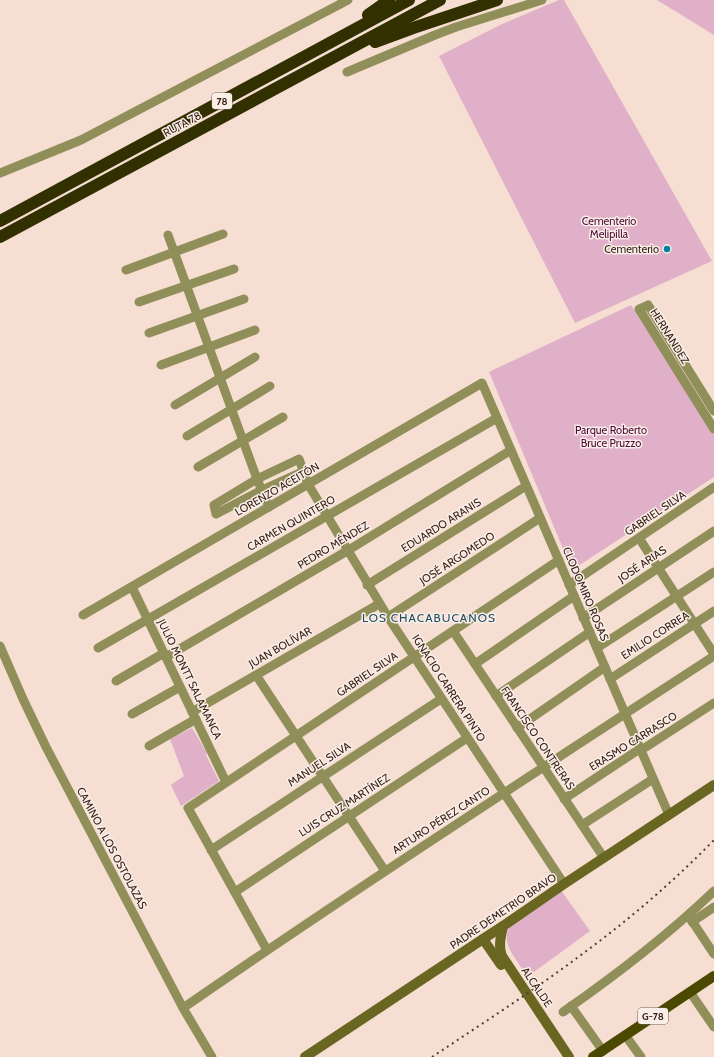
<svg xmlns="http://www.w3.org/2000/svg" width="714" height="1057" viewBox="0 0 714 1057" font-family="Cabin,sans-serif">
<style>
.green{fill:#e0b0c8}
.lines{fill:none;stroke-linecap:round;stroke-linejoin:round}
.street{stroke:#918f59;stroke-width:9}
.secondary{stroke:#686620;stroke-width:10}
.primary{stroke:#4b4800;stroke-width:10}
.highway{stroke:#323000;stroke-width:12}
.rail{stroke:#543d32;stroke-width:2;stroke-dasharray:2 4;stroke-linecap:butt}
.poi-dot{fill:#0080a5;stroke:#faeee8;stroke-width:1.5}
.labels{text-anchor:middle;stroke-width:3;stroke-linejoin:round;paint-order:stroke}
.shield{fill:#faeee8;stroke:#725e55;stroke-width:1}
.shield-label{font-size:10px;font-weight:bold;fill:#382116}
.street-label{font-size:11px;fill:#382116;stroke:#faeee8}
.park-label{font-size:11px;fill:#4e0a36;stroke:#faeee8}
.poi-label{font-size:11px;fill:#382116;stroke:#faeee8;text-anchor:end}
.neighbourhood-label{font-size:12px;letter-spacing:1px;fill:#1e4e61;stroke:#faeee8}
</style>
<rect width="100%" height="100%" fill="#f6ded2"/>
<g class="green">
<path d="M559 0H564L712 261 575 323 439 56 500 25Z"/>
<path d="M657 0H714V35Z"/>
<path d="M631 305 714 435V477L572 570 489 372Z"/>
<path d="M192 728 207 753 206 755 219 781 181 806 171 785 184 776 170 739Z"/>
<path d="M558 886 590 931 527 977C522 967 508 951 507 941 506 934 508 928 509 922Z"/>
</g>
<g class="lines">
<g class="street">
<path d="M347 72 435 35 456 27 542 0"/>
<path d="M0 173 81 140 348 0"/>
<path d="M168 235 257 479 269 507"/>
<path d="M126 270 223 234"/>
<path d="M139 302 234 269"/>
<path d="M149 333 244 299"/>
<path d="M161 365 255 330"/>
<path d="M175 405 255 357"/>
<path d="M714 411 648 305 639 309 714 429"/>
<path d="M187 436 270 386"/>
<path d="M198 467 283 417"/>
<path d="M304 471 262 490 216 514 214 505 257 479 299 459 308 484 388 617 564 884"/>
<path d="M639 538 714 654"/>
<path d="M367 585 526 486"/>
<path d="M569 585 714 487"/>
<path d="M132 587 226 782"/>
<path d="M83 615 482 383 669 815"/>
<path d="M388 617 540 518"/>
<path d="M583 618 714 531"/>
<path d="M453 631 604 858"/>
<path d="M0 646 23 699 46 747 183 1008 212 1057"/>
<path d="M98 648 497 418"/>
<path d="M597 648 714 572"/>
<path d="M166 657 347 551 511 450"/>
<path d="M475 664 574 596"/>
<path d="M256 675 385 871"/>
<path d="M610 679 714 611"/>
<path d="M116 681 164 653"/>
<path d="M496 696 590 632"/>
<path d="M192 712 379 604"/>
<path d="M132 714 180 687"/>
<path d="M517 728 605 667"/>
<path d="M149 746 196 719"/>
<path d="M564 799 635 752 646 747 714 703"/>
<path d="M582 825 653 779"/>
<path d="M211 850 441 699"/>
<path d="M235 892 467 738"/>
<path d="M688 915 714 954"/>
<path d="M692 922 714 907"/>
<path d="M267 950 188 808 559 560"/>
<path d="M690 992 714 1027"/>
<path d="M571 1006 603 1051"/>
<path d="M183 1008C358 887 536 772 714 656"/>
<path d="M563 1012C616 975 667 936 714 891"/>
<path d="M625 1035 641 1057"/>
</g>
<g class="secondary">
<path d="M503 926C501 936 498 946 502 956L569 1057"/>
<path d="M483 939 501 965"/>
<path d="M305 1057 483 939 503 926 564 884 714 785"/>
</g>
<path class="primary" d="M593 1057 714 976"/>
<g class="highway">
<path d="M368 15 389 0"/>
<path d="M375 42 413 28 497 0"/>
<path d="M0 221 409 0"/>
<path d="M0 237 440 0"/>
</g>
<path class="rail" d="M432 1057C483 1023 536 989 585 952 631 918 674 881 714 840"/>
</g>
<circle class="poi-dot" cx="667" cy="249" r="4"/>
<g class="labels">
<g class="shield">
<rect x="212" y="93" width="20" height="16" rx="3"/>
<rect x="638" y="1008" width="30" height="16" rx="3"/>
</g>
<g class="shield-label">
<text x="222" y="105">78</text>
<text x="653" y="1020">G-78</text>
</g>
<g class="street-label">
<text transform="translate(182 124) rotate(-28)" y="4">RUTA 78</text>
<text transform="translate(670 336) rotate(58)" y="4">HERNANDEZ</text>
<text transform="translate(277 489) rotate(-30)" y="4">LORENZO ACEITÓN</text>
<text transform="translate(655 513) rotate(-34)" y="4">GABRIEL SILVA</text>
<text transform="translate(291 523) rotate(-30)" y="4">CARMEN QUINTERO</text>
<text transform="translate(441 525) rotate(-32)" y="4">EDUARDO ARANIS</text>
<text transform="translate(333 545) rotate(-31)" y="4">PEDRO MÉNDEZ</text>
<text transform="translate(457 558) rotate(-33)" y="4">JOSÉ ARGOMEDO</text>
<text transform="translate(642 564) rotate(-34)" y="4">JOSÉ ARIAS</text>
<text transform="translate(586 594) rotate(67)" y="4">CLODOMIRO ROSAS</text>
<text transform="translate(655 635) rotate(-33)" y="4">EMILIO CORREA</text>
<text transform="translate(280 647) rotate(-30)" y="4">JUAN BOLÍVAR</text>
<text transform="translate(367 674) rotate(-34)" y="4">GABRIEL SILVA</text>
<text transform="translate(190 679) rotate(64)" y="4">JULIO MONTT SALAMANCA</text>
<text transform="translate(449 688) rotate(57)" y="4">IGNACIO CARRERA PINTO</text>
<text transform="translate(538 738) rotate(56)" y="4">FRANCISCO CONTRERAS</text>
<text transform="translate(633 741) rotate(-32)" y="4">ERASMO CARRASCO</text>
<text transform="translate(319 764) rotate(-33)" y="4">MANUEL SILVA</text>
<text transform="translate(344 805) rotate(-33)" y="4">LUIS CRUZ MARTÍNEZ</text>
<text transform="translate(441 820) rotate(-33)" y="4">ARTURO PÉREZ CANTO</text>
<text transform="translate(112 848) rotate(62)" y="4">CAMINO A LOS OSTOLAZAS</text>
<text transform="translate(503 911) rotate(-34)" y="4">PADRE DEMETRIO BRAVO</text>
<text transform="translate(537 987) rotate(56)" y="4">ALCALDE</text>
</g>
<g class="park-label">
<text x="609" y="225">Cementerio<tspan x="609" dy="13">Melipilla</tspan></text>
<text x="611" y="434">Parque Roberto<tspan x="611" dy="13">Bruce Pruzzo</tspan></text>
</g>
<g class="poi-label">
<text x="659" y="253">Cementerio</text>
</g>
<g class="neighbourhood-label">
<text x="429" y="622">LOS CHACABUCANOS</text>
</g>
</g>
</svg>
